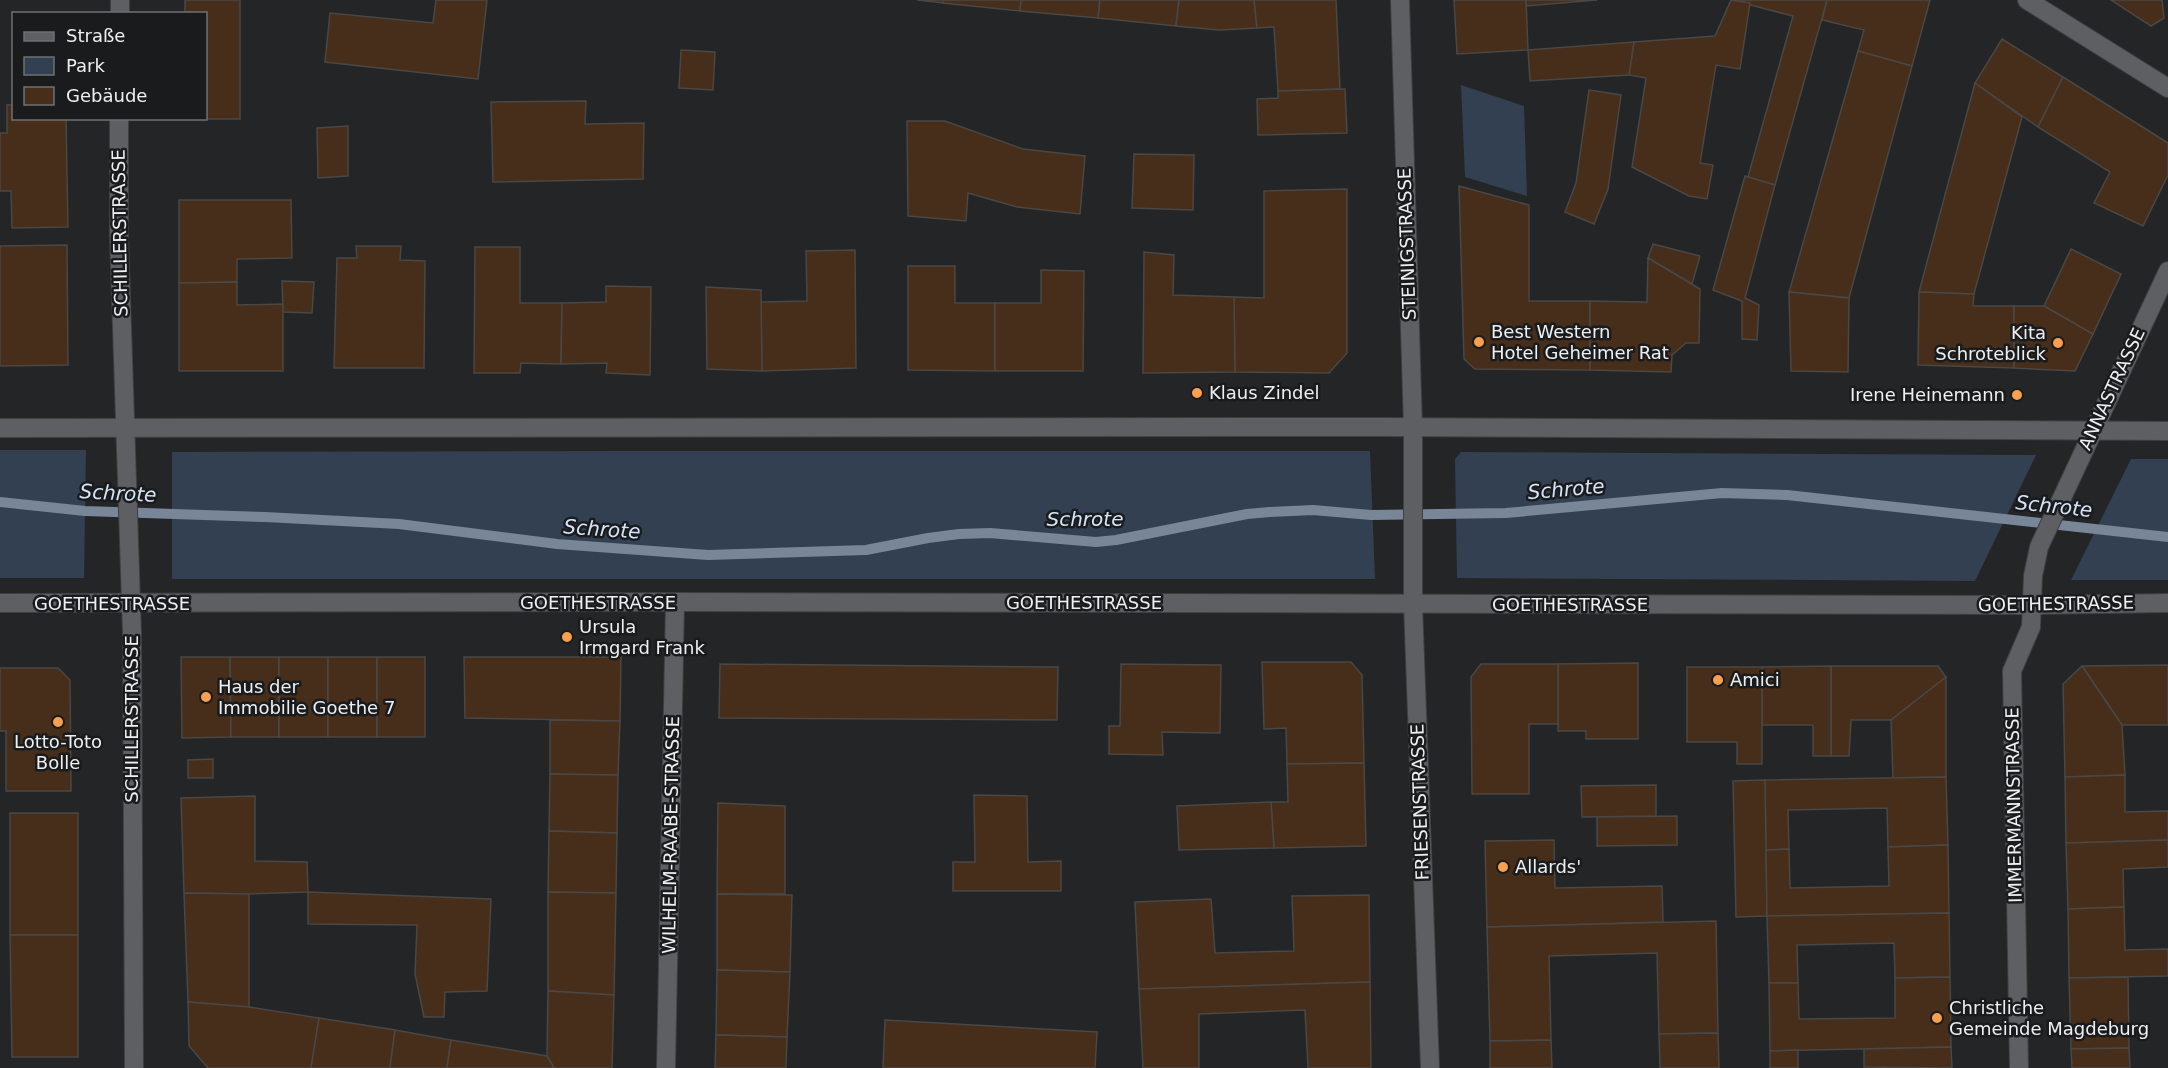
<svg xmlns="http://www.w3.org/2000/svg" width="2168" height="1068" viewBox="0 0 2168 1068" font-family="'DejaVu Sans',sans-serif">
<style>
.green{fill:#334051}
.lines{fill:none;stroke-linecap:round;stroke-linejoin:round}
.stream{stroke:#788698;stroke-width:10}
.building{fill:#462e1a;stroke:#4a4745;stroke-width:1.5}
.street-casing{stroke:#3e4041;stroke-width:20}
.street{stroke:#5d5f62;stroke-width:18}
.poi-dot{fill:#fa9f4e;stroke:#1a1b1d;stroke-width:2}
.labels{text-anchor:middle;stroke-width:5;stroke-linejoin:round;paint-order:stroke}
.street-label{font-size:18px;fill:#eeeff0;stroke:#1a1b1d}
.poi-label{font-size:18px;fill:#eeeff0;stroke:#1a1b1d;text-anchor:start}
.water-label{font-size:20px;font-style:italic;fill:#d5e4f8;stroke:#1a1b1d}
</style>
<rect width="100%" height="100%" fill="#232527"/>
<g class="green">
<path d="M1461 85 1524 106 1527 196 1465 177Z"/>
<path d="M0 450H86L84 578H0Z"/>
<path d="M620 451H1370L1375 579H172V452Z"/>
<path d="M1461 452 2036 455 1975 581 1457 578 1455 459Z"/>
<path d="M2131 459H2168V580H2071Z"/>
</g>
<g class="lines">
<path class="stream" d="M0 502 85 511 265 517 399 524 557 544 708 555 866 550 928 538 959 534 990 533 1096 542 1116 540 1247 514 1270 512 1313 510 1371 515 1506 513 1722 493 1787 495 2168 537"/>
</g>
<g class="building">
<path d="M185 0H240V119H185L206 118V14H185Z"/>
<path d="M436 0H487L478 79 325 62 330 13 433 23Z"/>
<path d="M917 0H943V3Z"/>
<path d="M943 0H1021L1020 11 943 3Z"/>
<path d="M1021 0H1100L1098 18 1020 11Z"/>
<path d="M1100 0H1179L1176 26 1098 18Z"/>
<path d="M1179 0H1254L1257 28 1219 30 1176 26Z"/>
<path d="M1254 0H1336L1340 89 1278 91 1274 27 1257 28Z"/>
<path d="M1454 0H1526L1528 50 1457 54Z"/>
<path d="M1526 0H1597L1526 6Z"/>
<path d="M1731 0H1827L1775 185 1748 177 1793 16Z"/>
<path d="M1731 0 1750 3 1740 69 1716 65 1700 163 1713 165 1707 199 1689 196 1632 167 1646 78 1629 75 1634 42 1715 36Z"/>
<path d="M1827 0H1930L1912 66 1858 51 1864 30 1822 20Z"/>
<path d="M2111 0H2162L2164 18 2151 26Z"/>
<path d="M2002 39 2063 77 2038 127 1975 83Z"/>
<path d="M1634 42 1629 75 1530 81 1528 50Z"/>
<path d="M681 50 715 52 713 90 679 88Z"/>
<path d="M1858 51 1912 66 1849 298 1789 292Z"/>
<path d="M2063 77 2168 143V175L2143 226 2094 203 2110 172 2038 127Z"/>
<path d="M1975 83 2022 117 1974 294 1919 292Z"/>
<path d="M1345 89 1347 133 1258 135 1257 99 1278 98V91Z"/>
<path d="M1589 90 1621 95 1608 189 1594 224 1565 212 1576 183Z"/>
<path d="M586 101 585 124 644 123 643 179 493 182 491 102Z"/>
<path d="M7 105H14V118H66L68 227 12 228 11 191H0V133H7Z"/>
<path d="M907 121H945L1023 149 1085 156 1080 214 1017 207 968 193 966 221 908 216Z"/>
<path d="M348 126V176L318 178 317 128Z"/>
<path d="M1134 154 1194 155 1193 210 1132 208Z"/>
<path d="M1745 176 1775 185 1745 298 1759 305 1757 340 1742 339V301L1713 290Z"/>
<path d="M1459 186 1529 205V301H1590V370L1475 369 1464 359Z"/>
<path d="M1347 189V353L1329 373 1235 372 1234 297 1264 298V191Z"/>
<path d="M179 200H291L292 258 237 259V282L179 283Z"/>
<path d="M1653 244 1700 256 1692 284 1648 258Z"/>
<path d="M67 245 68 365 0 366V246Z"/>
<path d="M356 246H401L400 260 425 261 424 368H334L337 258H357Z"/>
<path d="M475 247H520V303H562L561 364 521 363 520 373H474Z"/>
<path d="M2071 249 2121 274 2093 334 2044 306Z"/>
<path d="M855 250 856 368 762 371 760 302 807 301 806 251Z"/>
<path d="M1144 252 1174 255 1173 295 1234 297 1235 372 1143 373Z"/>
<path d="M1648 258 1700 289 1699 343H1686L1672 355 1671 372 1590 370V301L1647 302Z"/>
<path d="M908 266H955V303H995V371L908 370Z"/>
<path d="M1041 270 1084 271 1083 371H995V303H1041Z"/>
<path d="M282 281 314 282 312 313 283 312Z"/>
<path d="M237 282V305L283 304V371H179V283Z"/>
<path d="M606 286 651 287 650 375 606 373 607 363 561 364 562 303 606 302Z"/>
<path d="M706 287 761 290 762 371 707 369Z"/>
<path d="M1789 292 1849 298 1848 372 1791 371Z"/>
<path d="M1919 292 1974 294 1973 306H2014V368L1918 365Z"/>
<path d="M2014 306H2044L2093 334 2075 371 2014 368Z"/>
<path d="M181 657H230L231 737 182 738Z"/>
<path d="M230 657H279V737H231Z"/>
<rect x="279" y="657" width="49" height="80"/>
<rect x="328" y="657" width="49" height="80"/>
<rect x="377" y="657" width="48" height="80"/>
<path d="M464 657H621L620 721 465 718Z"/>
<path d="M1262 662H1351L1362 675 1364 763 1287 764 1286 728 1264 729Z"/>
<path d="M1638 663V739H1586V731H1558V664Z"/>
<path d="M720 664 1058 667 1057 720 719 718Z"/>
<path d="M1121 664 1221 665 1220 733 1162 732 1163 755 1109 754V726H1120Z"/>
<path d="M1481 664H1558V724H1529V794H1472L1471 677Z"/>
<path d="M2168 665V725H2122L2082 666Z"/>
<path d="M1831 666H1938L1946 677 1891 720H1851L1849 756H1831Z"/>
<path d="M1831 666V756H1813V725H1762V667Z"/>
<path d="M2082 666 2122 725 2125 775 2065 777 2063 684Z"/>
<path d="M1687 667H1762V764H1737V742H1687Z"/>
<path d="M0 668H58L70 680 71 791H6V731H0Z"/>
<path d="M1946 677V777L1893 778 1891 720Z"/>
<path d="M550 720 620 721 618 775 550 774Z"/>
<path d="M213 759V778H188V760Z"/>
<path d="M1364 763 1366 846 1274 848 1271 802H1288L1287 764Z"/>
<path d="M550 774 618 775 617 833 549 831Z"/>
<path d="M2125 775V812L2168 811V840L2066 843 2065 777Z"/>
<path d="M1946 777 1948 845 1888 847 1887 808 1788 810 1789 849 1766 850 1765 780Z"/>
<path d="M1765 780 1767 916 1736 917 1733 781Z"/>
<path d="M1656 785V816L1582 817 1581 786Z"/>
<path d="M974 795 1027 796 1028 862 1061 861V891H953V862H975Z"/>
<path d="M255 796V861L307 862 308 892 249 894 184 893 181 798Z"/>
<path d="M1271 802 1274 848 1179 850 1177 806Z"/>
<path d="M718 803 785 806V894H717Z"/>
<rect x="10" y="813" width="68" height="122"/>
<path d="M1677 816V845L1597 846V817Z"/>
<path d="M549 831 617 833 616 893 548 892Z"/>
<path d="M1554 840 1555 888 1662 886 1663 922 1487 927 1485 841Z"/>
<path d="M2168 840V867L2123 869 2124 907 2068 909 2066 843Z"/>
<path d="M1948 845 1949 913 1767 916 1766 850 1789 849 1790 888 1889 886 1888 847Z"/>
<path d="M308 892 491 899 487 991 445 992 444 1017H424L415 974 417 925 308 924Z"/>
<path d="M548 892 616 893 614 995 548 991Z"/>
<path d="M184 893 249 894V1007L188 1002Z"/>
<path d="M717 894 792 895 790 972 717 970Z"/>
<path d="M1369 895 1370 982 1139 989 1135 902 1211 899 1215 953 1294 951 1292 896Z"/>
<path d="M2124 907 2125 950 2168 949V976L2069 978 2068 909Z"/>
<path d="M1949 913 1950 977 1895 978 1894 943 1797 945 1798 983H1769L1767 916Z"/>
<path d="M1716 921 1718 1033 1659 1034 1657 953 1549 956 1551 1040 1490 1041 1487 927Z"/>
<path d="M10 935H78V1057H12Z"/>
<path d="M717 970 790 972 787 1037 716 1035Z"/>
<path d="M1950 977 1951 1047 1770 1051 1769 983H1798L1799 1019 1895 1018V978Z"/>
<path d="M2128 977 2129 1048 2071 1049 2069 978Z"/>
<path d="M1370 982 1371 1068H1308L1305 1010 1199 1014V1068H1143L1139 989Z"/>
<path d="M548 991 614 995 612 1068H554L547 1056Z"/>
<path d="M188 1002 249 1007 319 1018 311 1068H208L189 1046Z"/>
<path d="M319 1018 395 1030 390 1068H311Z"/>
<path d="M885 1020 1097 1032 1095 1068H883Z"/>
<path d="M395 1030 451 1040 447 1068H390Z"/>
<path d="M1718 1033 1719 1068H1660L1659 1034Z"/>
<path d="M716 1035 787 1037 786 1068H715Z"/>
<path d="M451 1040 547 1056 554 1068H447Z"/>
<path d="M1551 1040 1552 1068H1490V1041Z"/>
<path d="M1951 1047 1952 1068 1864 1067V1049Z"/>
<path d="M2129 1048 2130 1068H2072L2071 1049Z"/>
<path d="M1798 1050V1068H1770V1051Z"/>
</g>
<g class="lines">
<defs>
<g id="street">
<path d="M1400 0 1413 427V604L1430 1068"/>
<path d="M2027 0 2168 88"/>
<path d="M120 14V0"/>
<path d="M119 118V236L132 633 134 1068"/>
<path d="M0 428 1379 427 2168 431"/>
<path d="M0 603 675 602 2032 605 2168 603"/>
<path d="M666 1068 675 602"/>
<path d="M2019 1068 2012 671 2031 627 2033 576 2039 547 2168 271"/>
</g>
</defs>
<use href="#street" class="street-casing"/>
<use href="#street" class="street"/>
</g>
<g class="poi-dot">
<circle cx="1479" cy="342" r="6"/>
<circle cx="2058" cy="343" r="6"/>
<circle cx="1197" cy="393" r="6"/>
<circle cx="2017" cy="395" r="6"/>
<circle cx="567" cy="637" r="6"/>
<circle cx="1718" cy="680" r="6"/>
<circle cx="206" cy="697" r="6"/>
<circle cx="58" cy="722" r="6"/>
<circle cx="1503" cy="867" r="6"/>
<circle cx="1937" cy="1018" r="6"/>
</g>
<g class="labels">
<g class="street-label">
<text transform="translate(120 233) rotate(-91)" y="6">SCHILLERSTRASSE</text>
<text transform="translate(1407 244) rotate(-92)" y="6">STEINIGSTRASSE</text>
<text transform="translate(2112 389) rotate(-65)" y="6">ANNASTRASSE</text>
<text x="598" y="609">GOETHESTRASSE</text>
<text x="1084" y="609">GOETHESTRASSE</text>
<text x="112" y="610">GOETHESTRASSE</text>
<text transform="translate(2056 604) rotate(-1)" y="6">GOETHESTRASSE</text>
<text x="1570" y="611">GOETHESTRASSE</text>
<text transform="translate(132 719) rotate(-90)" y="6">SCHILLERSTRASSE</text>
<text transform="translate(1420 802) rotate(-92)" y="6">FRIESENSTRASSE</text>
<text transform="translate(2014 805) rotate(-91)" y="6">IMMERMANNSTRASSE</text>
<text transform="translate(671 835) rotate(-89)" y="6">WILHELM-RAABE-STRASSE</text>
</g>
<g class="poi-label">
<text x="1491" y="338">Best Western<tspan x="1491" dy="21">Hotel Geheimer Rat</tspan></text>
<text x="2046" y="339" text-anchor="end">Kita<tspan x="2046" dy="21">Schroteblick</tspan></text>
<text x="1209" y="399">Klaus Zindel</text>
<text x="2005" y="401" text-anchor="end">Irene Heinemann</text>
<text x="579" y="633">Ursula<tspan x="579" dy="21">Irmgard Frank</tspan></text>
<text x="1730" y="686">Amici</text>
<text x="218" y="693">Haus der<tspan x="218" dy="21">Immobilie Goethe 7</tspan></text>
<text x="58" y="748" text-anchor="middle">Lotto-Toto<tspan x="58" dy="21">Bolle</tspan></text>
<text x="1515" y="873">Allards'</text>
<text x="1949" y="1014">Christliche<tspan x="1949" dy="21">Gemeinde Magdeburg</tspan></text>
</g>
<g class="water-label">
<text transform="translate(1566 489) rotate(-5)" y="7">Schrote</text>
<text transform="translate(118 493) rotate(3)" y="7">Schrote</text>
<text transform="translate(2054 506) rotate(6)" y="7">Schrote</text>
<text x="1085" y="526">Schrote</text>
<text transform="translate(602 529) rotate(4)" y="7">Schrote</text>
</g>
</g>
<rect x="12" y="12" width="195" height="108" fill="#1a1b1d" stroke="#6f7071" stroke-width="1.5"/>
<rect x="24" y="32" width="30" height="9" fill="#5d5f62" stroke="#6f7071" stroke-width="1.5"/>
<text x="66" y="42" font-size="18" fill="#eeeff0">Straße</text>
<rect x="24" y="57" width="30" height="18" fill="#334051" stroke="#6f7071" stroke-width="1.5"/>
<text x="66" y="72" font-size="18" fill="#eeeff0">Park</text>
<rect x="24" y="87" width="30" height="18" fill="#462e1a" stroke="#6f7071" stroke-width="1.5"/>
<text x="66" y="102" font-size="18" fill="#eeeff0">Gebäude</text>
</svg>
